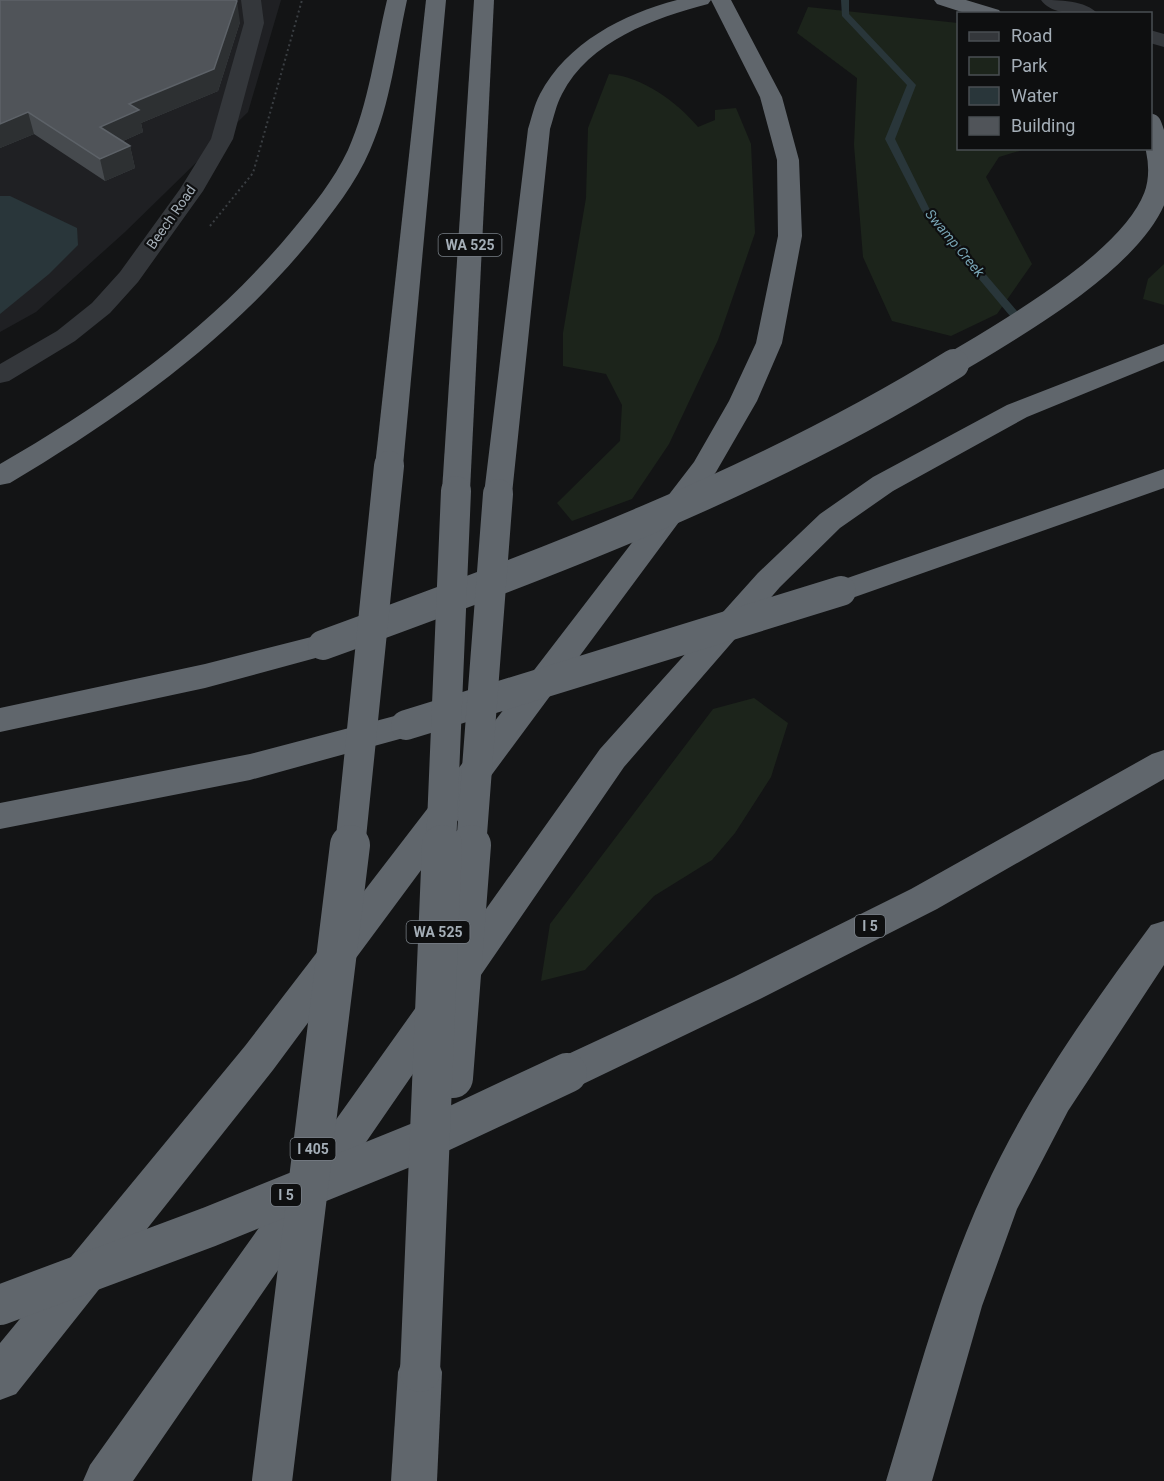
<svg xmlns="http://www.w3.org/2000/svg" width="1164" height="1481" viewBox="0 0 1164 1481" font-family="Roboto,sans-serif">
<style>
.built{fill:#1f2023}
.green{fill:#1c241b}
.water{fill:#29363a}
.lines{fill:none;stroke-linecap:round;stroke-linejoin:round}
.stream{fill:#29363a;fill-rule:evenodd}
.path{stroke:#3a3e42;stroke-width:2;stroke-dasharray:2 3;stroke-linecap:butt}
.minor{fill:#34373b;fill-rule:evenodd}
.tertiary{fill:#34373b;fill-rule:evenodd}
.motorway{fill:#60666c;fill-rule:evenodd}
.motorway-bridge-far2{stroke:#60666c;stroke-width:23}
.motorway-bridge-far1{stroke:#60666c;stroke-width:30}
.motorway-bridge{stroke:#60666c;stroke-width:40}
.wall{fill:#464a4e}
.shaded-wall{fill:#2d3032}
.building{fill:#505459;stroke:#5d6268;stroke-width:1.5}
.labels{text-anchor:middle;stroke-width:4.5;stroke-linejoin:round;paint-order:stroke}
.far-street-label{font-size:14px;fill:#a4aeb7;stroke:#0e0f10}
.far-water-label{font-size:14px;font-style:italic;fill:#78a5b5;stroke:#0e0f10}
.shield{fill:#0e0f10;stroke:#777e85;stroke-width:1.5}
.shield-label{font-size:14px;font-weight:bold;fill:#a4aeb7}
</style>
<rect width="100%" height="100%" fill="#131415"/>
<path class="built" d="M0 0H281L248 112 125 232 36 312 0 332Z"/>
<g class="green">
<path d="M808 7 958 23V148L1026 149 999 157 986 177 1032 264 997 314 951 336 892 321 863 257 854 145 857 78 797 33Z"/>
<path d="M609 74C643 77 677 102 698 127L715 120V110L736 108 751 144 755 233 718 340 669 444 632 499 572 521 557 503 620 441 622 405 606 374 563 366V333L586 198 588 128Z"/>
<path d="M1164 264V305L1143 299 1148 279Z"/>
<path d="M754 698 788 723 771 777 735 833 712 860 654 896 585 970 541 981 550 924 713 709Z"/>
</g>
<path class="water" d="M0 196H10L77 228 78 245 49 274 0 314Z"/>
<g class="lines">
<path class="stream" d="M841 0H849V14L916 85 895 139 929 208 1029 325V329H1021L922 211 885 139 907 85 842 16Z"/>
<path class="path" d="M210 226 253 173 302 0"/>
<path class="minor" d="M241 0H261L264 23 233 139 203 191 138 282 110 313 75 341 9 381 0 383V364L57 331 92 303 120 272 180 189 211 139 244 23Z"/>
<g class="tertiary">
<path d="M1041 0C1058 0 1086 0 1098 14 1081 14 1052 16 1041 0Z"/>
<path d="M1150 30 1164 34V47L1150 43Z"/>
</g>
<g class="motorway">
<path d="M387 0H407C396 50 391 103 370 150 356 183 332 213 310 241 227 342 122 416 10 483L0 485V464C109 401 210 329 291 232 312 207 334 180 348 150 369 103 375 50 387 0Z"/>
<path d="M426 0H446L403 466 399 472 389 475 379 472 375 466Z"/>
<path d="M474 0H494L470 491 466 498 456 500 446 498 442 491Z"/>
<path d="M677 0H731L782 97 799 160 802 236 782 343 757 401 716 472 273 1070 16 1394 0 1400V1343L245 1046 694 462 729 401 756 343 778 236 777 160 760 97 711 0 708 4C654 18 589 41 562 94 556 105 554 117 550 129L512 494 508 501 498 503 488 501 484 494 528 129C532 117 534 105 540 94 567 43 623 14 677 0Z"/>
<path d="M934 0H966L999 10 1002 14H968L937 4Z"/>
<path d="M1164 344V361L1027 417 893 491 840 528 780 587 624 767 133 1481H83L90 1465 600 749 758 573 820 514 873 477 1007 405Z"/>
<path d="M1164 469V488L852 598 841 602 830 598 826 591 830 584Z"/>
<path d="M323 634 334 637 339 645 334 653 205 688 0 732V708L205 664Z"/>
<path d="M406 713 418 716 422 725 418 734 250 780 0 829V803L250 754Z"/>
<path d="M1164 750V779L937 909 760 999 581 1085 567 1090 553 1085 548 1073 553 1061 734 977 911 889 1152 754Z"/>
<path d="M1164 921V965L1068 1111 1017 1209 982 1306 932 1481H886C916 1383 941 1285 984 1191 1027 1096 1089 1009 1151 925Z"/>
<path d="M420 1350 436 1356 442 1372 437 1481H391L398 1372 404 1356Z"/>
</g>
<path class="motorway-bridge-far2" d="M951 365C1009 330 1130 262 1155 197 1164 173 1159 148 1150 125"/>
<g class="motorway-bridge-far1">
<path d="M323 645C539 566 757 486 954 364"/>
<path d="M406 725 841 591"/>
<path d="M350 847 389 466"/>
<path d="M441 847 456 491"/>
<path d="M471 847 498 494"/>
</g>
<g class="motorway-bridge">
<path d="M453 1078 471 845"/>
<path d="M0 1305 209 1227 424 1140 567 1073"/>
<path d="M420 1372 442 845"/>
<path d="M272 1481 350 845"/>
</g>
</g>
<path class="wall" d="M0 0 240 22 218 91 141 123 143 132 123 141 130 146 135 168 105 181 34 134 0 148Z"/>
<g class="shaded-wall">
<path d="M237 1 240 22 218 91 141 123 143 132 105 149 100 127Z"/>
<path d="M28 112 34 134 0 148V124Z"/>
<path d="M130 146 135 168 105 181 100 159Z"/>
</g>
<path class="building" d="M0 0H235L237 1 214 69 129 104 139 110 100 127 130 146 100 159 28 112 0 124Z"/>
<g class="labels">
<g class="far-street-label">
<text transform="translate(171 217) rotate(-55)" y="5">Beech Road</text>
</g>
<g class="far-water-label">
<text transform="translate(955 243) rotate(50)" y="5">Swamp Creek</text>
</g>
<g class="shield">
<rect x="438.5" y="234" width="63" height="22" rx="4.5"/>
<rect x="855" y="915" width="30" height="22" rx="4.5"/>
<rect x="406.5" y="921" width="63" height="22" rx="4.5"/>
<rect x="290.5" y="1138" width="45" height="22" rx="4.5"/>
<rect x="271" y="1184" width="30" height="22" rx="4.5"/>
</g>
<g class="shield-label">
<text x="470" y="250">WA 525</text>
<text x="870" y="931">I 5</text>
<text x="438" y="937">WA 525</text>
<text x="313" y="1154">I 405</text>
<text x="286" y="1200">I 5</text>
</g>
</g>
<rect x="957" y="12" width="195" height="138" fill="#0e0f10" stroke="#4a4f53" stroke-width="1.5"/>
<rect x="969" y="32" width="30" height="9" fill="#34373b" stroke="#4a4f53" stroke-width="1.5"/>
<text x="1011" y="42" font-size="18" fill="#a4aeb7">Road</text>
<rect x="969" y="57" width="30" height="18" fill="#1c241b" stroke="#4a4f53" stroke-width="1.5"/>
<text x="1011" y="72" font-size="18" fill="#a4aeb7">Park</text>
<rect x="969" y="87" width="30" height="18" fill="#29363a" stroke="#4a4f53" stroke-width="1.5"/>
<text x="1011" y="102" font-size="18" fill="#a4aeb7">Water</text>
<rect x="969" y="117" width="30" height="18" fill="#505459" stroke="#4a4f53" stroke-width="1.5"/>
<text x="1011" y="132" font-size="18" fill="#a4aeb7">Building</text>
</svg>
